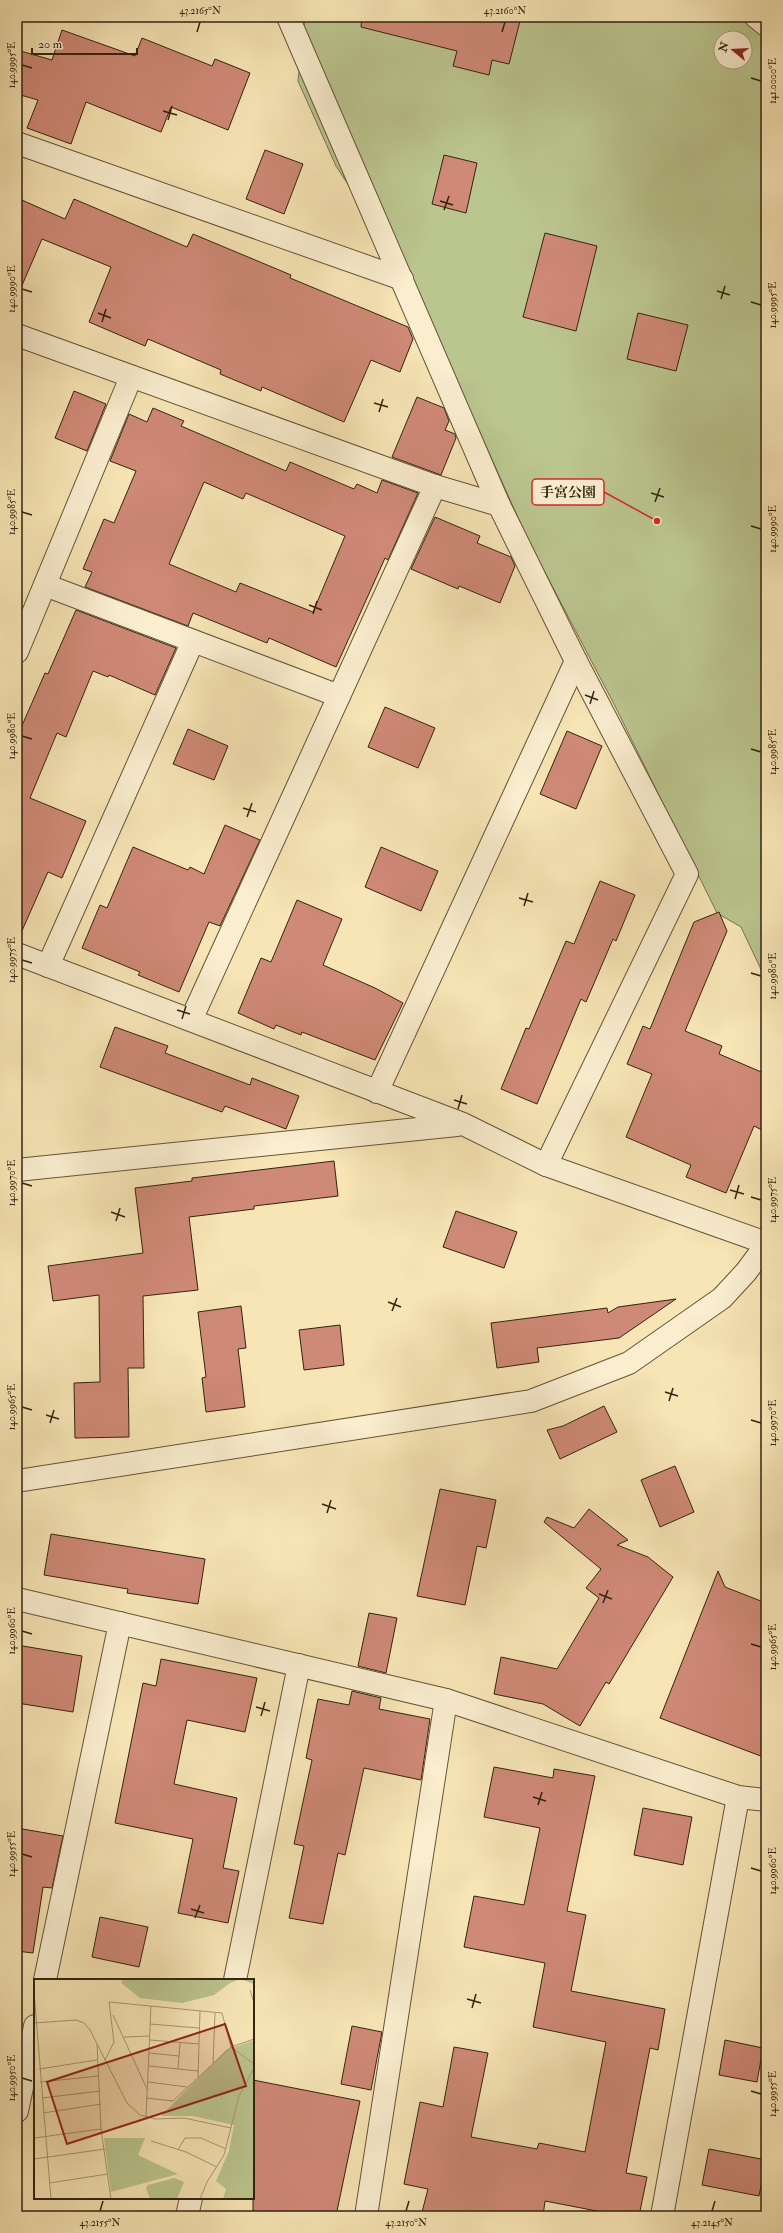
<svg xmlns="http://www.w3.org/2000/svg" width="783" height="2233" viewBox="0 0 783 2233" font-family="'IM FELL Double Pica','Noto Serif JP',serif">
<style>
.green{fill:#bbc58e;stroke:#77744e;fill-rule:evenodd}
.building{fill:#cf8977;stroke:#33230f;fill-rule:evenodd}
.lines{fill:none;stroke-linecap:round;stroke-linejoin:round}
.minor-casing{stroke:#645438;stroke-width:24}
.minor{stroke:#faeecf;stroke-width:22}
.ticks{fill:none;stroke:#33230f;stroke-width:1.5}
.inset-road{fill:none;stroke:#a99773;stroke-width:1}
.view{fill:#8f2418;fill-opacity:0.15;stroke:#8f2418;stroke-width:2}
.inset-edge{fill:none;stroke:#33230f;stroke-width:2}
.leader{fill:none;stroke:#d62828;stroke-width:1.5}
.callout-dot{fill:#d62828;stroke:#faeecf;stroke-width:1.5}
.callout{fill:#faeecf;stroke:#d62828;stroke-width:1.5}
.callout-label{font-size:14px;text-anchor:middle;font-weight:bold;fill:#33230f}
.neatline{fill:none;stroke:#33230f;stroke-width:1.5}
.ticks-label{font-size:10px;text-anchor:middle;fill:#33230f}
</style>
<rect width="100%" height="100%" fill="#f7e5b5"/>
<filter id="stains"><feTurbulence type="fractalNoise" baseFrequency=".005" numOctaves="4"/><feColorMatrix values="0 0 0 0 .2 0 0 0 0 .09 0 0 0 0 .02 0 0 0 .5 -.17"/></filter>
<radialGradient id="worn" r=".72"><stop offset=".6" stop-color="#630" stop-opacity="0"/><stop offset="1" stop-color="#630" stop-opacity=".3"/></radialGradient>
<path class="green" d="M305 17H766V980L741 927 717 913 615 706 529 542 415 288 336 166 298 81ZM721 38H745V62H721Z"/>
<g class="building">
<path d="M362 17H521L509 64 492 60 489 75 453 66 457 51 361 27Z"/>
<path d="M62 30 135 56 142 38 212 66 215 59 250 73 228 130 171 107 161 132 86 102 71 144 27 128 38 100 17 94V50L52 60Z"/>
<path d="M265 150 303 164 284 214 246 199Z"/>
<path d="M444 155 477 163 466 213 432 204Z"/>
<path d="M17 198 65 219 74 199 187 247 193 234 291 275 290 278 408 327 413 339 400 372 371 360 344 422 262 387 261 391 220 374 221 370 148 339 145 346 89 322 111 267 42 239 17 297Z"/>
<path d="M545 233 597 246 576 331 523 317Z"/>
<path d="M638 313 688 325 676 371 627 359Z"/>
<path d="M74 391 106 404 87 451 55 438Z"/>
<path d="M417 397 444 408 449 421 445 430 455 434 456 438 441 475 392 457Z"/>
<path d="M153 408 184 421 181 426 286 471 290 462 354 489 357 484 377 493 382 480 418 493 388 560 385 558 336 667 269 638 267 643 193 613 188 626 85 587 92 572 83 569 104 519 114 523 136 471 110 461 129 414 147 422ZM204 482 243 499 246 493 345 536 313 612 240 583 236 592 169 564Z"/>
<path d="M435 517 480 536 477 543 511 557 515 566 500 603 459 586 458 589 411 569Z"/>
<path d="M76 610 176 648 155 695 109 675 108 677 93 671 66 737 57 733 30 798 86 821 62 878 48 872 17 942V737L45 673 48 674Z"/>
<path d="M385 707 435 728 418 768 368 747Z"/>
<path d="M188 729 228 746 214 780 173 764Z"/>
<path d="M567 731 602 746 576 809 540 794Z"/>
<path d="M225 825 260 840 220 926 209 922 179 992 138 975 140 972 82 948 100 905 107 908 133 847 188 870 190 867 204 874Z"/>
<path d="M381 847 438 871 421 911 365 887Z"/>
<path d="M600 881 635 895 616 941 613 939 586 1002 581 999 537 1104 501 1089 526 1028 529 1029 566 941 574 944Z"/>
<path d="M297 900 342 919 323 965 375 988 403 1003 375 1060 302 1032 301 1035 276 1025 274 1029 238 1013 261 958 271 962Z"/>
<path d="M719 912 727 931 685 1031 722 1046 719 1054 766 1074V1132L754 1126 726 1193 686 1177 691 1165 626 1137 652 1074 627 1064 643 1026 650 1029 694 922Z"/>
<path d="M115 1027 168 1046 165 1053 250 1085 252 1078 299 1096 286 1129 225 1106 222 1112 100 1067Z"/>
<path d="M334 1161 338 1196 254 1206V1209L189 1217 198 1290 143 1296 144 1368H128L129 1437 75 1438 74 1383 100 1382 99 1295 53 1301 48 1266 143 1253 135 1188 192 1181V1178Z"/>
<path d="M456 1211 517 1232 504 1268 443 1247Z"/>
<path d="M676 1299 619 1338 537 1348 539 1362 497 1368 491 1323 607 1308 608 1313 618 1307Z"/>
<path d="M241 1306 246 1348 238 1349 245 1407 206 1412 202 1378 206 1377 198 1312Z"/>
<path d="M340 1325 344 1365 304 1370 299 1330Z"/>
<path d="M604 1406 617 1432 560 1459 547 1430 563 1426Z"/>
<path d="M675 1466 694 1512 660 1527 641 1480Z"/>
<path d="M440 1489 496 1500 486 1548 477 1546 465 1605 417 1596Z"/>
<path d="M589 1509 628 1540 617 1545 648 1557 673 1577 609 1684 606 1682 580 1726 543 1704 494 1694 501 1657 557 1669 599 1598 586 1588 601 1569 544 1522 547 1517 574 1528Z"/>
<path d="M51 1534 205 1559 198 1604 127 1593 128 1589 44 1575Z"/>
<path d="M718 1571 725 1587 766 1603V1758L660 1718Z"/>
<path d="M369 1613 397 1618 386 1673 358 1666Z"/>
<path d="M17 1645 82 1656 73 1712 17 1703Z"/>
<path d="M161 1659 257 1678 245 1732 187 1720 174 1784 237 1798 223 1868 239 1871 228 1923 178 1913 193 1839 115 1823 143 1683 156 1686Z"/>
<path d="M352 1691 381 1698 379 1709 430 1719 421 1780 364 1768 345 1855 338 1853 323 1924 289 1918 304 1846 294 1844 312 1760 306 1758 318 1699 349 1705Z"/>
<path d="M494 1767 553 1778 554 1769 595 1776 567 1911 586 1915 571 1991 665 2009 658 2050 650 2048 626 2173 647 2177 639 2216H623L545 2201 543 2216H421L428 2189 404 2184 420 2102 443 2107 454 2047 488 2053 471 2137 537 2149 539 2143 585 2152 606 2042 533 2027 545 1963 464 1947 474 1896 524 1905 540 1828 484 1817Z"/>
<path d="M643 1808 692 1817 683 1865 634 1855Z"/>
<path d="M17 1828 63 1836 52 1888 43 1887 33 1953 17 1951Z"/>
<path d="M100 1917 148 1927 139 1967 92 1957Z"/>
<path d="M352 2026 382 2032 371 2090 341 2084Z"/>
<path d="M725 2040 763 2048 757 2082 719 2075Z"/>
<path d="M253 2080 360 2101 336 2216H253Z"/>
<path d="M709 2149 766 2160 759 2196 702 2185Z"/>
</g>
<g class="lines">
<defs>
<g id="minor">
<path d="M288 17 499 505 576 661 687 874 546 1165"/>
<path d="M756 17 766 25"/>
<path d="M17 143 402 279"/>
<path d="M17 335 435 486 499 505"/>
<path d="M45 585 339 696"/>
<path d="M17 652 131 377"/>
<path d="M17 954 463 1124 546 1165 766 1243"/>
<path d="M48 966 193 641"/>
<path d="M191 1020 435 486"/>
<path d="M377 1092 576 661"/>
<path d="M17 1170 457 1125"/>
<path d="M17 1481 531 1401 629 1363 722 1298 746 1272 766 1245"/>
<path d="M17 1599 446 1700 738 1797 766 1800"/>
<path d="M45 1980 120 1623"/>
<path d="M235 1980 299 1665"/>
<path d="M17 2111 35 2026"/>
<path d="M187 2216 191 2198"/>
<path d="M366 2216 446 1700"/>
<path d="M662 2216 738 1797"/>
</g>
</defs>
<use href="#minor" class="minor-casing"/>
<use href="#minor" class="minor"/>
</g>
<path class="ticks" d="M197 32 200 22M502 32 505 22M22 65 32 68M751 78 761 81M163 111 177 115M168 120 172 106M440 201 453 205M444 210 449 196M22 289 32 292M717 291 730 295M721 299 725 286M751 302 761 305M98 313 111 318M102 322 106 309M374 403 388 407M379 412 383 399M651 493 664 497M655 502 660 488M22 512 32 515M751 526 761 529M309 605 322 610M313 614 317 601M585 695 598 700M590 704 594 691M22 736 32 739M751 749 761 752M243 808 256 812M247 817 252 803M519 898 533 902M524 906 528 893M22 960 32 963M751 973 761 976M177 1010 190 1014M182 1019 186 1006M454 1100 467 1104M458 1109 462 1095M22 1183 32 1186M730 1190 744 1194M751 1197 761 1200M735 1199 739 1185M111 1212 125 1217M116 1221 120 1208M388 1302 401 1307M392 1311 397 1298M665 1392 678 1396M669 1401 673 1388M22 1407 32 1410M46 1415 59 1419M751 1420 761 1423M50 1423 54 1410M322 1504 336 1509M327 1513 331 1500M599 1594 612 1599M603 1603 608 1590M22 1631 32 1634M751 1644 761 1647M256 1707 270 1711M261 1716 265 1702M533 1797 546 1801M538 1805 542 1792M22 1854 32 1857M751 1868 761 1871M191 1909 204 1913M195 1918 200 1905M467 1999 481 2003M472 2008 476 1994M22 2078 32 2081M751 2091 761 2094M100 2211 103 2201M406 2211 409 2201M712 2211 715 2201"/>
<g transform="translate(34 1979)">
<rect width="220" height="220" fill="#f7e5b5"/>
<path d="M89 0H220V5L206 0 196 4 180 16 148 24 106 19 87 4ZM220 61V220H189L192 210 182 202 195 172 200 146 159 137H127L192 71ZM70 159H111L104 176 144 195 77 213ZM140 199 150 203 143 220H116L112 209 114 206Z" fill="#bbc58e"/>
<path class="inset-road" d="M216 11 220 24M0 13 17 220M79 36 113 110M0 44 42 41 50 44 56 51 93 124 106 136 121 140 150 139 197 149M116 45 165 49M90 58 116 57M116 61 165 65M63 65 67 150 77 220M115 74 145 77M71 81 80 63 75 23 188 34 197 68 220 85M179 84 181 34M115 87 164 92M5 90 63 81M144 90 146 64M164 98 166 32M6 103 65 97M114 103 153 108M8 119 66 112M112 119 139 122 197 68 220 60M9 134 67 125M112 138 117 27M0 159 67 150M117 162 152 173 183 188M144 171 151 159H167L192 170M0 180 71 170M15 204 74 195M166 220 173 203 190 176 205 117 220 89"/>
<path class="view" d="M191 45 212 107 33 165 13 103Z"/>
<rect width="220" height="220" class="inset-edge"/>
</g>
<path class="leader" d="M657 521L604 492"/>
<circle class="callout-dot" cx="657" cy="521" r="4"/>
<rect class="callout" x="532" y="479" width="72" height="26" rx="4"/>
<g class="callout-label">
<text x="568" y="497">手宮公園</text>
</g>
<rect width="783" height="2233" fill="none" stroke="#f7e5b5" stroke-width="44"/>
<g transform="translate(733 50) rotate(288)"><circle r="19" fill="#faeecf" stroke="#aa9d82"/>
<path d="M0-3L7 15L0 10L-7 15Z" fill="#8f2418"/>
<text y="-6" font-size="11" font-weight="bold" text-anchor="middle" fill="#33230f">N</text>
</g>
<path d="M32 48v6h105v-6" fill="none" stroke="#33230f" stroke-width="2"/>
<text x="38" y="48" font-size="12" fill="#33230f" stroke="#faeecf" stroke-width="3" paint-order="stroke">20 m</text>
<rect x="22" y="22" width="739" height="2189" class="neatline"/>
<g class="ticks-label">
<text x="200" y="14">43.2165°N</text>
<text x="505" y="14">43.2160°N</text>
<text transform="translate(11 65) rotate(-90)" y="4">140.9995°E</text>
<text transform="translate(772 81) rotate(-90)" y="4">141.0000°E</text>
<text transform="translate(11 289) rotate(-90)" y="4">140.9990°E</text>
<text transform="translate(772 305) rotate(-90)" y="4">140.9995°E</text>
<text transform="translate(11 512) rotate(-90)" y="4">140.9985°E</text>
<text transform="translate(772 529) rotate(-90)" y="4">140.9990°E</text>
<text transform="translate(11 736) rotate(-90)" y="4">140.9980°E</text>
<text transform="translate(772 752) rotate(-90)" y="4">140.9985°E</text>
<text transform="translate(11 960) rotate(-90)" y="4">140.9975°E</text>
<text transform="translate(772 976) rotate(-90)" y="4">140.9980°E</text>
<text transform="translate(11 1183) rotate(-90)" y="4">140.9970°E</text>
<text transform="translate(772 1200) rotate(-90)" y="4">140.9975°E</text>
<text transform="translate(11 1407) rotate(-90)" y="4">140.9965°E</text>
<text transform="translate(772 1423) rotate(-90)" y="4">140.9970°E</text>
<text transform="translate(11 1631) rotate(-90)" y="4">140.9960°E</text>
<text transform="translate(772 1647) rotate(-90)" y="4">140.9965°E</text>
<text transform="translate(11 1854) rotate(-90)" y="4">140.9955°E</text>
<text transform="translate(772 1871) rotate(-90)" y="4">140.9960°E</text>
<text transform="translate(11 2078) rotate(-90)" y="4">140.9950°E</text>
<text transform="translate(772 2094) rotate(-90)" y="4">140.9955°E</text>
<text x="100" y="2226">43.2155°N</text>
<text x="406" y="2226">43.2150°N</text>
<text x="712" y="2226">43.2145°N</text>
</g>
<rect width="100%" height="100%" filter="url(#stains)"/>
<rect width="100%" height="100%" fill="url(#worn)"/>
</svg>
